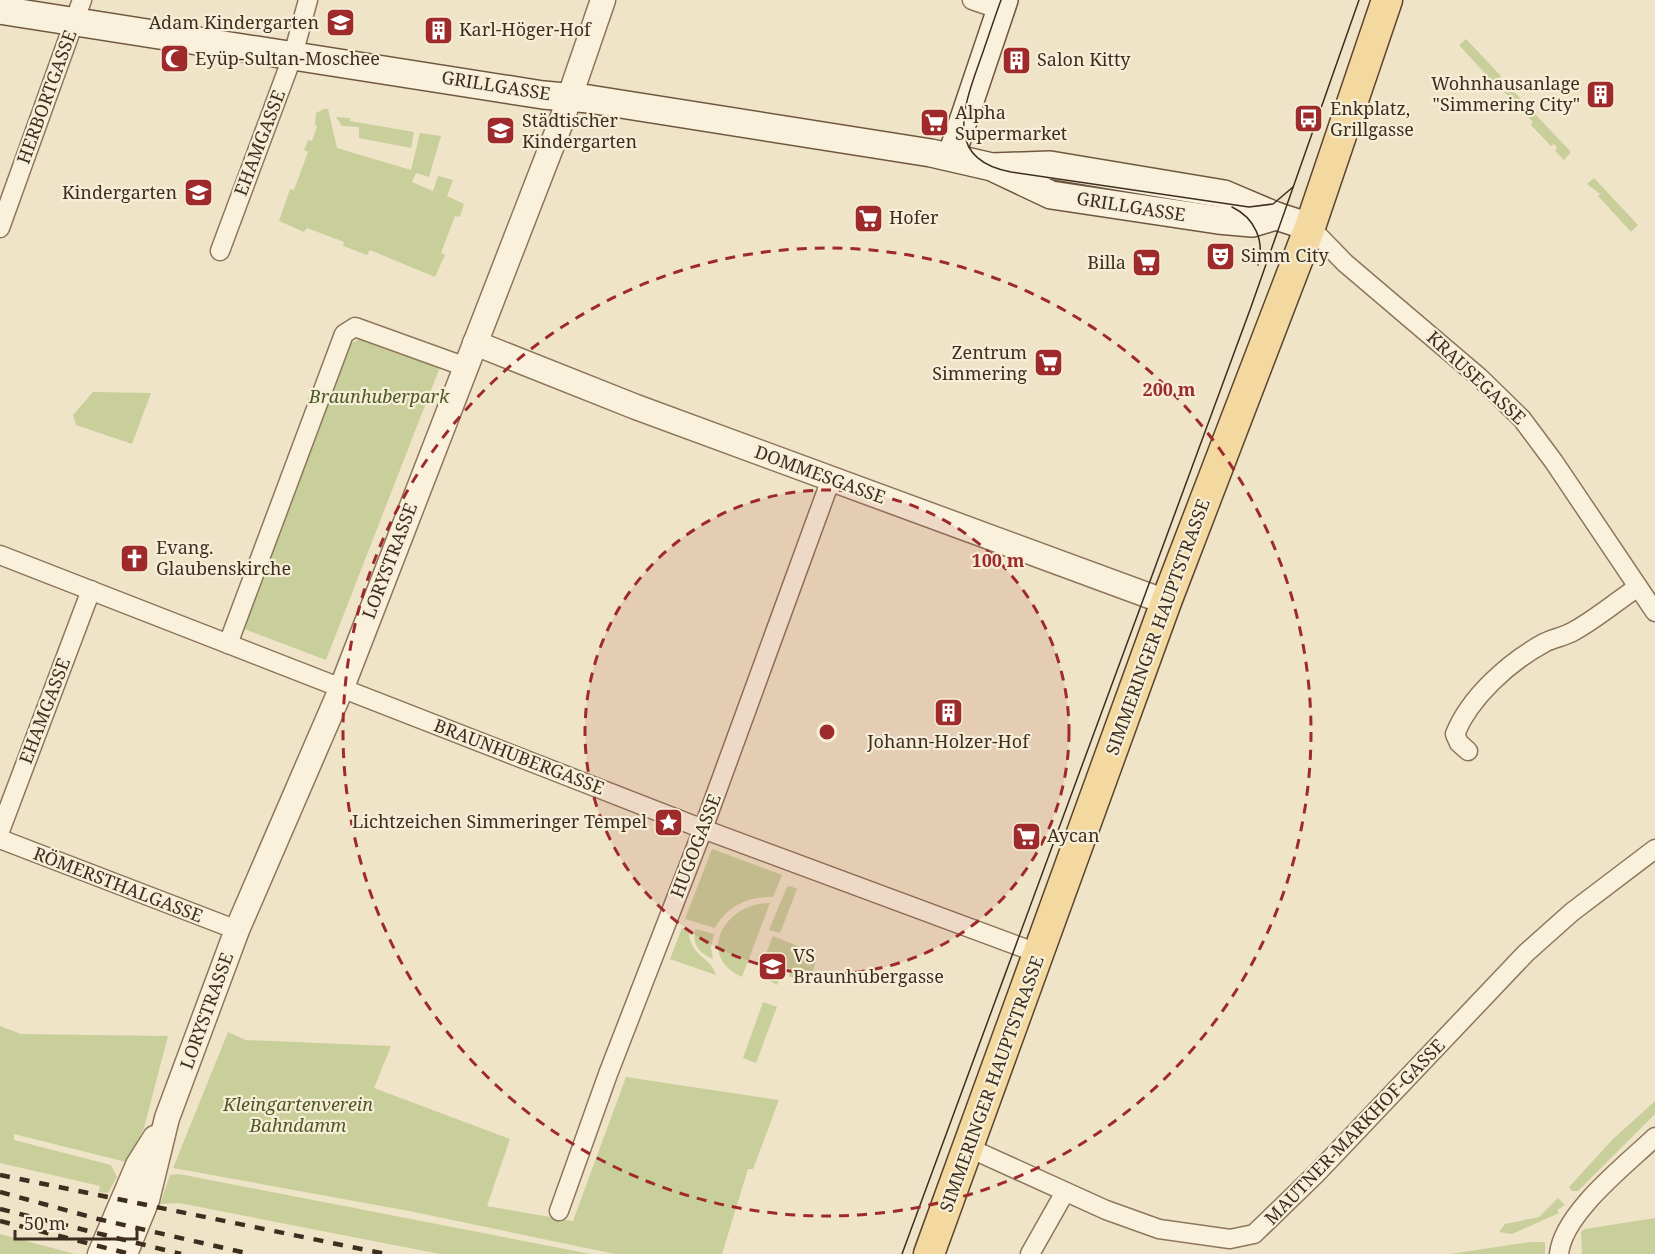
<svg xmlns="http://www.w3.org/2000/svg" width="1655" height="1254" viewBox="0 0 1655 1254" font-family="'Noto Serif',serif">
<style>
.green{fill:#c9cf9b}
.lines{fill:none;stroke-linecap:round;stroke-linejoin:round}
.minor-casing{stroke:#8d765c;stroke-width:21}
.tertiary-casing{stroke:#8d765c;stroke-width:27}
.secondary-casing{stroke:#6f573f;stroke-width:30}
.primary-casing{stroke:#5b4430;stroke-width:33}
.minor{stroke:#faf1dc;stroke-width:18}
.tertiary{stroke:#faf1dc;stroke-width:24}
.secondary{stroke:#faf1dc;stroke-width:27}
.primary{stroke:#f3d9a0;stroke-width:30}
.tram{stroke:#3d2e20;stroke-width:1.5}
.rail{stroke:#3d2e20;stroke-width:4.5;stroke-dasharray:10 10;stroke-linecap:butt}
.ring{fill:none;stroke:#9e2a2b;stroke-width:3;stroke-dasharray:10 8}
.labels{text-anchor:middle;stroke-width:4.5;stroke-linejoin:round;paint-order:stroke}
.poi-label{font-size:18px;fill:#3d2e20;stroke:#f7eed8;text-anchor:start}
.street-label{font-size:18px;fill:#3d2e20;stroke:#f7eed8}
.park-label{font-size:18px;font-style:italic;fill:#4d5a26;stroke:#f7eed8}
.centre{fill:#9e2a2b;stroke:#f7eed8;stroke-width:3}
.ring-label{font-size:18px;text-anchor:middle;font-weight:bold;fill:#9e2a2b;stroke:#f7eed8;stroke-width:4.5;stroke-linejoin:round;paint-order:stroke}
</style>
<rect width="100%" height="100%" fill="#f0e4c8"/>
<g class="green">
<path d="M1466 39 1501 76 1494 83 1459 45Z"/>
<path d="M1505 82 1571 152 1564 160 1555 151 1557 148 1554 144 1551 146 1531 125 1533 122 1510 101 1512 98 1498 88Z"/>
<path d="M324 109H328L337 148 411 170 420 133 441 136 429 177 416 173 412 182 433 191 438 176 453 180 447 196 464 204 460 217 455 216 441 253 445 255 435 277 370 250 367 255 343 246 344 242 307 228 304 232 279 221 290 189 294 190 308 152 304 150 308 140 312 141 317 126 315 125 316 113Z"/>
<path d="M336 117 350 118V121L414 132 411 148 359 138V127L342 126Z"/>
<path d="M1594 178 1638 225 1631 232 1598 196 1600 194 1587 184Z"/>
<path d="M362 338 440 367 326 660 244 629 349 348 351 343Z"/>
<path d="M93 392 151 393 132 444 76 425 73 415Z"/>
<path d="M712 849 782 875 773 897C748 896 727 906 715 928L685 919Z"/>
<path d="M790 886 797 889 780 933 769 930 787 887Z"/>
<path d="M770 903 742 977C695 956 724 903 770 903Z"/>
<path d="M682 928 689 930C689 957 711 956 716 975L670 959Z"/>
<path d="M695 929 714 934 711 948 713 959C699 953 692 945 695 929Z"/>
<path d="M773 936 815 953 817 959 808 984 789 976 791 969 784 967 777 985 762 976 759 957 764 958Z"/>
<path d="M763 1002 777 1007 756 1063 743 1058Z"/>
<path d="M0 1026 21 1034 168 1036 144 1128 126 1162 14 1134V1140L111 1165 117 1177 108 1193 99 1192 100 1186 0 1163Z"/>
<path d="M228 1032 246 1040 391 1046 374 1088 510 1139 487 1206 573 1221 626 1077 779 1100 753 1169H748L722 1254H615L409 1211 173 1168Z"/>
<path d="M1655 1101V1114L1578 1191H1572L1569 1187 1612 1140Z"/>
<path d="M179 1174 591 1254H440L179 1203 160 1204 170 1175Z"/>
<path d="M1558 1198 1565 1205 1557 1210 1559 1213 1512 1234 1499 1232 1505 1224 1539 1217Z"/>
<path d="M1655 1218V1254H1582L1581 1232 1585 1229Z"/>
<path d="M0 1234 75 1254H0Z"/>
<path d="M1530 1242H1545V1254H1450Z"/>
</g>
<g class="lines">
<defs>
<g id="minor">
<path d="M972 0 1001 10"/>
<path d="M1310 227 1345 263 1479 377 1522 419 1554 462 1655 612"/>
<path d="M0 228 82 0"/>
<path d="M220 251 293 55 308 0"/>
<path d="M0 555 703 829 1040 954"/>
<path d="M228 644 344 334 355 327 466 367"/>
<path d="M1468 751 1459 743 1455 734C1470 697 1509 662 1544 643 1553 638 1564 637 1574 631 1596 619 1617 601 1638 587"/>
<path d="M0 831 91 590"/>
<path d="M0 839 237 930"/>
<path d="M967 1147 1106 1210 1159 1229 1230 1239 1254 1234 1316 1174 1526 953 1572 912 1655 849"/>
<path d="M559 1211 608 1074 703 829 831 479"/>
<path d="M1030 1254 1065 1192"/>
<path d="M1559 1254C1563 1213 1626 1165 1655 1137"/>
</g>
<g id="tertiary">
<path d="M475 343 636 407 1166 602"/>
<path d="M100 1254 138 1165 155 1138"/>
<path d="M125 1254 147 1200 167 1118 237 930 342 687 561 122 603 0"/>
</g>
<g id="secondary">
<path d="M0 10 543 95 589 99 931 153 992 167 1050 165 1224 194 1276 216 1310 227"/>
<path d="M951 157 1004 0"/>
<path d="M996 169 1051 195 1218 220 1252 223 1276 216"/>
</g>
<path id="primary" d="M929 1254 1166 602 1310 227 1387 0"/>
</defs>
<use href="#minor" class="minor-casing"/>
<use href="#tertiary" class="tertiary-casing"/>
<use href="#secondary" class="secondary-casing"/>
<use href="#primary" class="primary-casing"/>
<use href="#minor" class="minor"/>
<use href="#tertiary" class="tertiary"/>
<use href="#secondary" class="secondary"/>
<use href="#primary" class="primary"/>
<g class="tram">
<path d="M1001 0C993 22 986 44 978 66 962 111 946 160 1011 172L1249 207 1273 204 1293 187"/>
<path d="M1232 207C1255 218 1265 241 1258 265"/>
<path d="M902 1254 1251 307 1359 0"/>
</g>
<g class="rail">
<path d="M0 1175 386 1254"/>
<path d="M0 1192 98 1219 250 1254"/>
<path d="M0 1209 181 1254"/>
<path d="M0 1221 130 1254"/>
</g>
</g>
<circle cx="827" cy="732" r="242" fill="#9e2a2b" fill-opacity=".12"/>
<g class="ring">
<circle cx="827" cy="732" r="242"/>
<circle cx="827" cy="732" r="484"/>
</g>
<defs>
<symbol id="school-square" viewBox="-11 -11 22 22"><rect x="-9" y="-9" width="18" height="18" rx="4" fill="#9e2a2b" stroke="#f7eed8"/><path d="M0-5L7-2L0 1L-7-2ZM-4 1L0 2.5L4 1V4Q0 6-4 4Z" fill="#fff"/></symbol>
<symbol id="building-square" viewBox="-11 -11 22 22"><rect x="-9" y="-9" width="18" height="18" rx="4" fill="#9e2a2b" stroke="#f7eed8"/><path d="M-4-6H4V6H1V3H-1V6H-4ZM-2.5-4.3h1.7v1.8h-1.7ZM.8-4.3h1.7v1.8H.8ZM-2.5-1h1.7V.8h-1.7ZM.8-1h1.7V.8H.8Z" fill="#fff"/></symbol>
<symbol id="mosque-square" viewBox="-11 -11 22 22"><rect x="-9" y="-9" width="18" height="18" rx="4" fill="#9e2a2b" stroke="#f7eed8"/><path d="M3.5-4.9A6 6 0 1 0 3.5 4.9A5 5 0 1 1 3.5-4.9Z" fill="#fff"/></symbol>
<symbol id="bus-square" viewBox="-11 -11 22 22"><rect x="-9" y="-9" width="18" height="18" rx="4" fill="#9e2a2b" stroke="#f7eed8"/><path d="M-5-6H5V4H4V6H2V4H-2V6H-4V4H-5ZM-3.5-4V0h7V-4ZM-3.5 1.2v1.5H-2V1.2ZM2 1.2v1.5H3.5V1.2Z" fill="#fff"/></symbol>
<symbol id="supermarket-square" viewBox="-11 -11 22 22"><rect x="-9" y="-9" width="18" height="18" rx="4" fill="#9e2a2b" stroke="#f7eed8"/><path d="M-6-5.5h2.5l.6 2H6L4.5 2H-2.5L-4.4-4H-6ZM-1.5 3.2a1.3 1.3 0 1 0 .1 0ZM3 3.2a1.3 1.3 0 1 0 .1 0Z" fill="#fff"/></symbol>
<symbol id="theatre-square" viewBox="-11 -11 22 22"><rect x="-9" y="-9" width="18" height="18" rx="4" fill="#9e2a2b" stroke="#f7eed8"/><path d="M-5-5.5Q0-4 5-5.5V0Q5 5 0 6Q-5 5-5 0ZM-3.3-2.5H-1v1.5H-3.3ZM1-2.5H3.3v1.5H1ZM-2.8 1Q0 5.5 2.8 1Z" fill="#fff"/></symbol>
<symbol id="church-square" viewBox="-11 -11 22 22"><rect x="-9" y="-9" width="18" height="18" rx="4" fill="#9e2a2b" stroke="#f7eed8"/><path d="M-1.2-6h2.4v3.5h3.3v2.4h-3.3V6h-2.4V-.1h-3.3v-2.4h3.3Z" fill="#fff"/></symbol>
<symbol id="sight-square" viewBox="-11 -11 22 22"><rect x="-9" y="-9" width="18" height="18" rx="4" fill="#9e2a2b" stroke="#f7eed8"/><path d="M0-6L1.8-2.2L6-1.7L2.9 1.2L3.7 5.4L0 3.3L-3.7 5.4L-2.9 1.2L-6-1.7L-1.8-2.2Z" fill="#fff"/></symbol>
</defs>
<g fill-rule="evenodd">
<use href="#school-square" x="324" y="6" width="33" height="33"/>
<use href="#building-square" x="422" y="14" width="33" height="33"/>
<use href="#mosque-square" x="158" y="42" width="33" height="33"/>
<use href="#building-square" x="1000" y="44" width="33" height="33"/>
<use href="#building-square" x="1584" y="78" width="33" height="33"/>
<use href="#bus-square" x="1292" y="102" width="33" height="33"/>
<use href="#supermarket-square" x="918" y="106" width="33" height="33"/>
<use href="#school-square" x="484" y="114" width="33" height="33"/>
<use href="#school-square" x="182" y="176" width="33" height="33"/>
<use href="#supermarket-square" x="852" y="202" width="33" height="33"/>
<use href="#theatre-square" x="1204" y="240" width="33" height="33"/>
<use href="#supermarket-square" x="1130" y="246" width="33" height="33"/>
<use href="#supermarket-square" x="1032" y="346" width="33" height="33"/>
<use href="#church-square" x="118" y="542" width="33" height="33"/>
<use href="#building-square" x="932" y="696" width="33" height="33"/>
<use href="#sight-square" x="652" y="806" width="33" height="33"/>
<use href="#supermarket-square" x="1010" y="820" width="33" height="33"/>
<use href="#school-square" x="756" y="950" width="33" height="33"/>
</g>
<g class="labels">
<g class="poi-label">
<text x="319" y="29" text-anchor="end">Adam Kindergarten</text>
<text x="459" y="36">Karl-Höger-Hof</text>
<text x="195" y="65">Eyüp-Sultan-Moschee</text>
<text x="1037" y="66">Salon Kitty</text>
<text x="1580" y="90" text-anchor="end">Wohnhausanlage<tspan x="1580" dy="21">"Simmering City"</tspan></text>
<text x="1330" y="115">Enkplatz,<tspan x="1330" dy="21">Grillgasse</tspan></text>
<text x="955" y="119">Alpha<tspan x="955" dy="21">Supermarket</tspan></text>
<text x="522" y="127">Städtischer<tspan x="522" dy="21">Kindergarten</tspan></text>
<text x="177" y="199" text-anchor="end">Kindergarten</text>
<text x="889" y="224">Hofer</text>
<text x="1241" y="262">Simm City</text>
<text x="1126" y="269" text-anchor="end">Billa</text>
<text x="1027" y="359" text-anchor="end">Zentrum<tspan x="1027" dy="21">Simmering</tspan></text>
<text x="156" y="554">Evang.<tspan x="156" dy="21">Glaubenskirche</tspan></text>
<text x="948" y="748" text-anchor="middle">Johann-Holzer-Hof</text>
<text x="647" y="828" text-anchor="end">Lichtzeichen Simmeringer Tempel</text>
<text x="1047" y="842">Aycan</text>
<text x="793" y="962">VS<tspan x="793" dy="21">Braunhubergasse</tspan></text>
</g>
<g class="street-label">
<text transform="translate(496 86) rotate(9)" y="6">GRILLGASSE</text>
<text transform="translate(47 97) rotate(-70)" y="6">HERBORTGASSE</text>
<text transform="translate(260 143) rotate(-69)" y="6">EHAMGASSE</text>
<text transform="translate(1131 207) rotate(9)" y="6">GRILLGASSE</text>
<text transform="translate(1476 378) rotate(43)" y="6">KRAUSEGASSE</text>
<text transform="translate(820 475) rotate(20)" y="6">DOMMESGASSE</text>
<text transform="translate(390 561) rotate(-69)" y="6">LORYSTRASSE</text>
<text transform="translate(1158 627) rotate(-70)" y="6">SIMMERINGER HAUPTSTRASSE</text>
<text transform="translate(45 711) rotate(-69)" y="6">EHAMGASSE</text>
<text transform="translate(519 757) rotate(21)" y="6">BRAUNHUBERGASSE</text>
<text transform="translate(696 846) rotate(-69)" y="6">HUGOGASSE</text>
<text transform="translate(118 885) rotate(21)" y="6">RÖMERSTHALGASSE</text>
<text transform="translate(207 1011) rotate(-70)" y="6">LORYSTRASSE</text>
<text transform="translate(992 1084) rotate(-70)" y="6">SIMMERINGER HAUPTSTRASSE</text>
<text transform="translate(1355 1132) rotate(-46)" y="6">MAUTNER-MARKHOF-GASSE</text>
</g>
<g class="park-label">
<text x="379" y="403">Braunhuberpark</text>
<text x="298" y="1111">Kleingartenverein<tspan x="298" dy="21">Bahndamm</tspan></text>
</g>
</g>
<circle cx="827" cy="732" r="9" class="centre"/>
<g class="ring-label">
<text x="1169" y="396">200 m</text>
<text x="998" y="567">100 m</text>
</g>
<path d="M15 1230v9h122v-9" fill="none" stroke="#3d2e20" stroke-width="3"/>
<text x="24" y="1230" font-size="18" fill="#3d2e20" stroke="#f7eed8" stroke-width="4.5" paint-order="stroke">50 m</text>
</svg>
